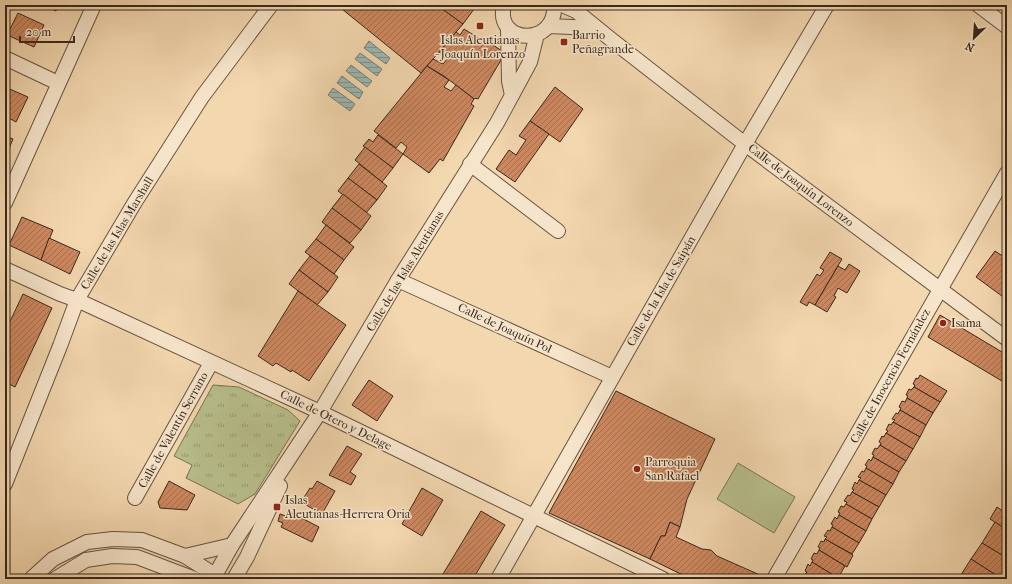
<svg xmlns="http://www.w3.org/2000/svg" width="1012" height="584" viewBox="0 0 1012 584" font-family="'IM FELL French Canon',serif">
<style>
.grass{fill:url(#grass-tufts);stroke:#787455}
.park{fill:#b8bf8d;stroke:#787455}
.water{fill:url(#water-rules);stroke:#757e78}
.building{fill:url(#building-hatch);stroke:#38281d}
.lines{fill:none;stroke-linecap:round;stroke-linejoin:round}
.street-casing{stroke:#675442;stroke-width:16}
.street{stroke:#f7e5cb;stroke-width:14}
.poi-dot{fill:#8f2418;stroke:#f7e5cb;stroke-width:1.5}
.labels{text-anchor:middle;stroke-width:3;stroke-linejoin:round;paint-order:stroke}
.poi-label{font-size:12px;fill:#38281d;stroke:#f7e5cb;text-anchor:start}
.street-label{font-size:12px;fill:#38281d;stroke:#f7e5cb}
</style>
<defs>
<pattern id="grass-tufts" width="24" height="20" patternUnits="userSpaceOnUse"><rect width="24" height="20" fill="#b8bf8d"/><path d="M3 7l-1-3M5 7V3M7 7l1-3M15 17l-1-3M17 17v-4M19 17l1-3" fill="none" stroke="#979b73"/></pattern>
<pattern id="water-rules" width="6" height="5" patternUnits="userSpaceOnUse"><rect width="6" height="5" fill="#9eb7b4"/><path d="M0 2.5h6" fill="none" stroke="#829592"/></pattern>
<pattern id="building-hatch" width="6" height="6" patternUnits="userSpaceOnUse"><rect width="6" height="6" fill="#ce8860"/><path d="M-1 1l2-2M0 6l6-6M5 7l2-2" fill="none" stroke="#a86f4f"/></pattern>
</defs>
<rect width="100%" height="100%" fill="#f3d7af"/>
<filter id="stains"><feTurbulence type="fractalNoise" baseFrequency=".005" numOctaves="4"/><feColorMatrix values="0 0 0 0 .2 0 0 0 0 .09 0 0 0 0 .02 0 0 0 .5 -.17"/></filter>
<radialGradient id="worn" r=".72"><stop offset=".6" stop-color="#630" stop-opacity="0"/><stop offset="1" stop-color="#630" stop-opacity=".3"/></radialGradient>
<path class="grass" d="M213 385 239 387 288 410 300 421 255 494 238 504 186 478 192 465 174 456Z"/>
<path class="park" d="M738 463 795 497 774 533 717 499Z"/>
<g class="water">
<path d="M369 41 390 58 386 64 364 48Z"/>
<path d="M360 53 382 69 377 76 355 59Z"/>
<path d="M351 65 372 81 367 87 346 71Z"/>
<path d="M342 76 363 92 359 99 337 83Z"/>
<path d="M333 88 355 104 350 111 328 95Z"/>
</g>
<g class="building">
<path d="M44 5H59L56 11Z"/>
<path d="M337 5H437L463 24 421 73Z"/>
<path d="M437 5H477L463 24Z"/>
<path d="M18 13 44 25 34 47 7 35Z"/>
<path d="M464 29 480 39 481 37 502 51 498 58 501 60 478 99 475 98 474 99 444 76 427 66 433 59 443 64 448 58 439 53 456 32 460 35Z"/>
<path d="M427 66 449 80 444 87 451 91 456 85 474 99 471 104 474 106 443 161 440 159 429 173 403 154 407 147 401 142 396 148 374 131Z"/>
<path d="M5 87 28 97 16 122 5 116Z"/>
<path d="M555 87 583 109 560 142 530 121Z"/>
<path d="M530 121 549 134 515 182 496 169 509 150 516 155 526 140 519 136Z"/>
<path d="M378 135 403 154 393 168 363 146 369 139 373 142Z"/>
<path d="M5 136 13 139 7 153 5 152Z"/>
<path d="M365 147 393 168 382 182 355 160Z"/>
<path d="M359 164 387 186 377 200 348 178Z"/>
<path d="M348 178 377 200 366 213 338 191Z"/>
<path d="M343 194 371 216 361 230 332 208Z"/>
<path d="M332 208 361 230 350 243 322 222Z"/>
<path d="M22 217 53 230 41 260 9 245Z"/>
<path d="M326 225 354 247 344 260 316 239Z"/>
<path d="M49 238 80 252 70 274 41 260Z"/>
<path d="M316 239 344 260 334 274 305 252Z"/>
<path d="M995 251 1007 259 1006 299 976 277Z"/>
<path d="M830 252 842 259 815 305 809 302 807 306 800 302 817 274 820 276 824 270 820 268Z"/>
<path d="M310 256 338 277 328 292 299 270Z"/>
<path d="M849 264 860 271 847 293 838 288 834 296 836 297 827 312 815 305 838 266 845 270Z"/>
<path d="M299 270 328 292 317 305 289 284Z"/>
<path d="M298 291 346 325 309 381 292 370 291 372 276 363 273 366 258 356Z"/>
<path d="M23 294 52 308 15 387 5 382V332Z"/>
<path d="M940 315 1007 355V384L928 337Z"/>
<path d="M920 375 947 391 940 402 914 387 915 385 913 384 916 378 918 379Z"/>
<path d="M369 380 393 396 377 421 352 405Z"/>
<path d="M914 387 940 402 933 413 907 398 908 396 906 395 909 389 911 390Z"/>
<path d="M616 391 715 439 687 499 680 527 670 522 665 536H661L650 559 549 513Z"/>
<path d="M907 398 933 413 926 425 900 410 901 408 899 407 902 401 905 402Z"/>
<path d="M900 410 926 425 920 437 893 422 895 420 892 419 896 413 898 414Z"/>
<path d="M893 422 920 437 913 449 886 433 888 431 886 430 889 424 891 425Z"/>
<path d="M886 433 913 449 906 461 880 445 881 443 879 442 882 436 884 437Z"/>
<path d="M880 445 906 461 899 472 873 457 874 455 872 454 875 448 877 449Z"/>
<path d="M347 446 362 454 350 472 356 476 351 485 329 475Z"/>
<path d="M873 457 899 472 893 484 866 468 867 466 865 465 869 459 871 461Z"/>
<path d="M866 468 893 484 886 495 859 480 861 478 858 477 862 471 864 472Z"/>
<path d="M859 480 886 495 879 507 852 492 854 490 852 489 855 482 857 484Z"/>
<path d="M169 481 195 495 187 510 160 508 158 502Z"/>
<path d="M317 481 335 491 322 514 301 502 310 488 312 489Z"/>
<path d="M422 488 443 500 422 536 402 524Z"/>
<path d="M852 492 879 507 872 519 846 504 847 502 844 501 848 495 850 496Z"/>
<path d="M846 504 872 519 866 531 839 515 840 513 838 512 841 506 844 507Z"/>
<path d="M997 507 1007 514V530L990 519Z"/>
<path d="M288 511 319 527 312 542 281 527 283 523 278 521 280 514 286 516Z"/>
<path d="M481 511 505 525 473 579H440Z"/>
<path d="M839 515 866 531 859 543 832 527 833 525 831 524 835 517 837 519Z"/>
<path d="M670 522 680 527 676 537 702 549 711 550 717 556 760 575 758 579H691L650 559 661 536H665Z"/>
<path d="M995 522 1007 530V558L982 543Z"/>
<path d="M832 527 859 543 852 554 825 539 827 537 824 536 828 530 830 531Z"/>
<path d="M825 539 853 555 847 567 819 550 820 548 818 547 821 541 824 542Z"/>
<path d="M982 543 1007 558V579H1002L971 559Z"/>
<path d="M819 550 845 566 838 578 812 562 813 560 811 559 814 553 817 554Z"/>
<path d="M971 559 1002 579H962L959 578Z"/>
<path d="M812 562 838 578V579H814L805 574 807 572 805 571 808 564 810 566Z"/>
<path d="M805 574 814 579H800L801 576 803 577Z"/>
</g>
<g class="lines">
<defs>
<g id="street">
<path d="M504 5C494 45 557 47 554 5"/>
<path d="M562 5 576 11 613 41 745 144 1007 339"/>
<path d="M978 5 1007 27"/>
<path d="M548 26 596 28"/>
<path d="M508 29 509 81 512 95"/>
<path d="M5 58 58 83"/>
<path d="M470 164 558 231"/>
<path d="M5 203 94 5"/>
<path d="M5 269 60 294 77 300 320 412 663 579"/>
<path d="M398 280 612 377"/>
<path d="M5 484 60 346 77 300 135 202 202 97 271 5"/>
<path d="M135 498 211 363"/>
<path d="M185 556 215 575 217 579"/>
<path d="M31 579 53 559 87 542 113 539 142 540 185 556 232 545"/>
<path d="M55 579 86 560 112 556 137 557 195 579"/>
<path d="M213 579 232 545 320 412 398 280 497 123 530 62 537 34"/>
<path d="M234 579 247 557 280 486"/>
<path d="M498 579 745 144 827 5"/>
<path d="M774 579 1007 173"/>
</g>
</defs>
<use href="#street" class="street-casing"/>
<use href="#street" class="street"/>
</g>
<g class="poi-dot">
<rect x="476" y="22" width="8" height="8" rx="2"/>
<rect x="560" y="38" width="8" height="8" rx="2"/>
<circle cx="943" cy="323" r="4"/>
<circle cx="637" cy="469" r="4"/>
<rect x="273" y="503" width="8" height="8" rx="2"/>
</g>
<g class="labels">
<g class="poi-label">
<text x="572" y="39">Barrio<tspan x="572" dy="14">Peñagrande</tspan></text>
<text x="480" y="44" text-anchor="middle">Islas Aleutianas<tspan x="480" dy="14">- Joaquín Lorenzo</tspan></text>
<text x="951" y="327">Isama</text>
<text x="645" y="466">Parroquia<tspan x="645" dy="14">San Rafael</tspan></text>
<text x="285" y="504">Islas<tspan x="285" dy="14">Aleutianas-Herrera Oria</tspan></text>
</g>
<g class="street-label">
<text transform="translate(801 185) rotate(37)" y="4">Calle de Joaquín Lorenzo</text>
<text transform="translate(117 233) rotate(-59)" y="4">Calle de las Islas Marshall</text>
<text transform="translate(405 271) rotate(-59)" y="4">Calle de las Islas Aleutianas</text>
<text transform="translate(661 291) rotate(-60)" y="4">Calle de la Isla de Saipán</text>
<text transform="translate(505 328) rotate(25)" y="4">Calle de Joaquín Pol</text>
<text transform="translate(890 376) rotate(-61)" y="4">Calle de Inocencio Fernández</text>
<text transform="translate(336 420) rotate(26)" y="4">Calle de Otero y Delage</text>
<text transform="translate(173 430) rotate(-61)" y="4">Calle de Valentín Serrano</text>
</g>
</g>
<rect width="1012" height="584" fill="none" stroke="#f3d7af" stroke-width="20"/>
<rect x="6" y="6" width="1000" height="572" fill="none" stroke="#38281d" stroke-width="2"/>
<rect x="10" y="10" width="992" height="564" fill="none" stroke="#38281d"/>
<g transform="translate(974 38) rotate(205)" stroke="#f7e5cb" stroke-width="3" paint-order="stroke">
<path d="M0-3L7 15L0 10L-7 15Z" fill="#38281d"/>
<text y="-6" font-size="11" font-weight="bold" text-anchor="middle" fill="#38281d">N</text>
</g>
<path d="M20 36v6h54v-6" fill="none" stroke="#38281d" stroke-width="2"/>
<text x="26" y="36" font-size="12" fill="#38281d" stroke="#f7e5cb" stroke-width="3" paint-order="stroke">20 m</text>
<rect width="100%" height="100%" filter="url(#stains)"/>
<rect width="100%" height="100%" fill="url(#worn)"/>
</svg>
